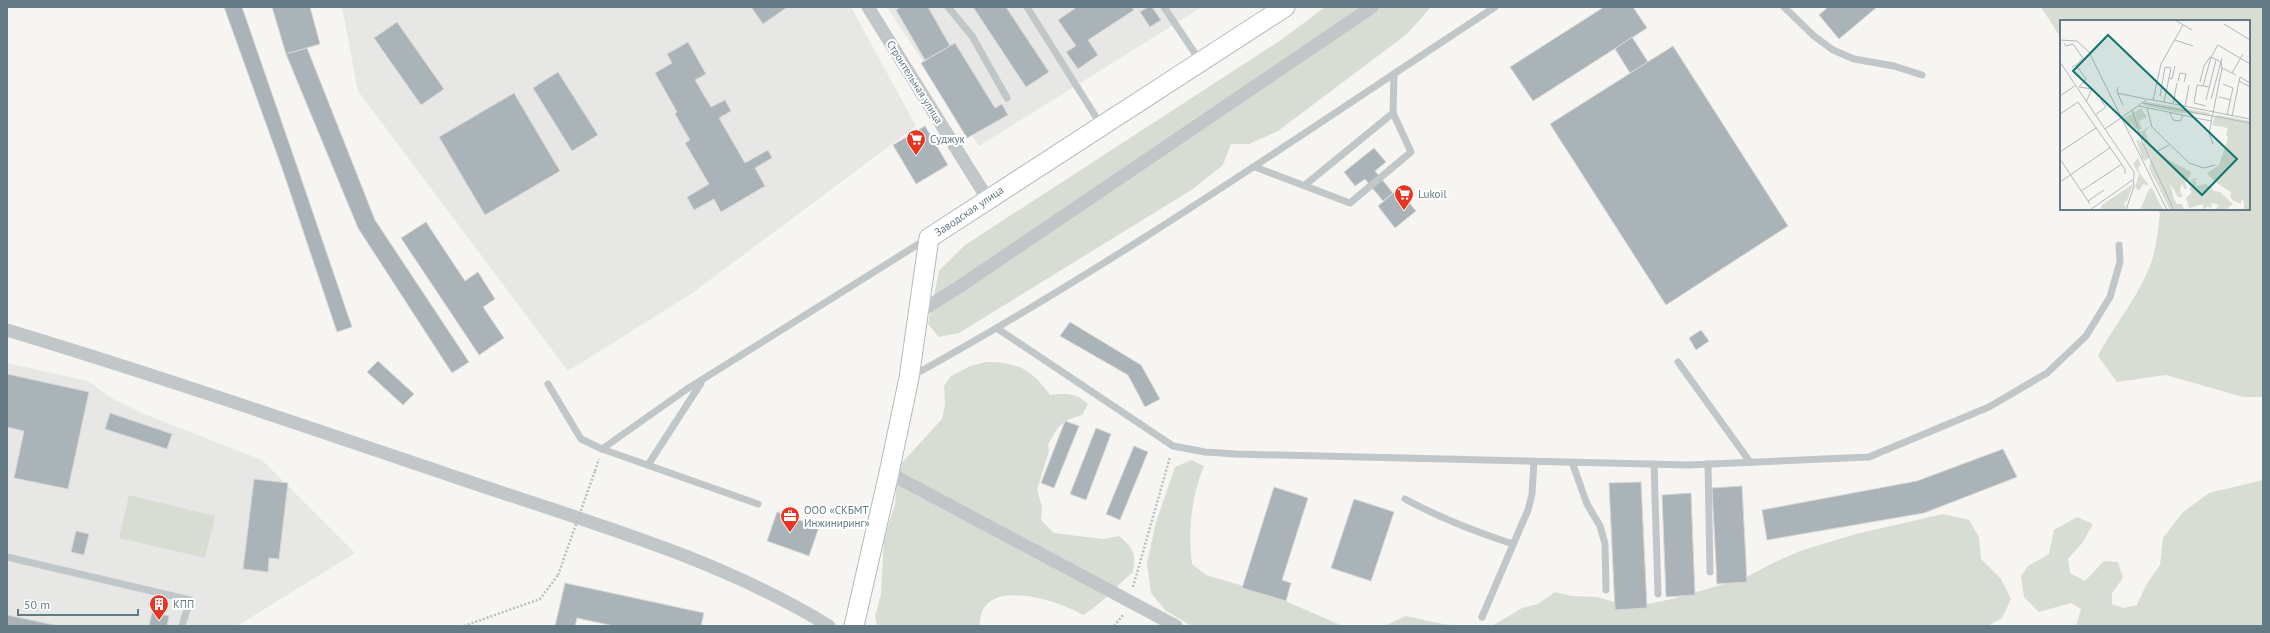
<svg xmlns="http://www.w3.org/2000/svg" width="2270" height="633" viewBox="0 0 2270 633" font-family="'PT Sans',sans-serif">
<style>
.built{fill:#e7e7e6}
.green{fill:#d8ddd3}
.building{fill:#aab4b8;stroke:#d7d7d5}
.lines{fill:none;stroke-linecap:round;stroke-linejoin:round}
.secondary-casing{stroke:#b3babd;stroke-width:21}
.path{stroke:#bbbec0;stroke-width:2.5;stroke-dasharray:2 2;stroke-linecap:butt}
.lane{stroke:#c1c6c8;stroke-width:7}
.street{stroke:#c1c6c8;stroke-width:13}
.secondary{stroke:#fff;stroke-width:19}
.path-bridge{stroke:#bbbec0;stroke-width:2.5;stroke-dasharray:2 2;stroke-linecap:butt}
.labels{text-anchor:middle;stroke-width:4;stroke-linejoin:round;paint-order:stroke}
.street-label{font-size:11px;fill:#647a84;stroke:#fff}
.poi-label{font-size:11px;fill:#647a84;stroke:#fff;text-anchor:start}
.inset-road{fill:none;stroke:#afb9bc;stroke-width:1}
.view{fill:#0f766e;fill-opacity:0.15;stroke:#0f766e;stroke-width:2}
.inset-edge{fill:none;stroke:#647a84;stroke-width:2}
</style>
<rect width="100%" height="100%" fill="#f6f5f2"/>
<g class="built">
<path d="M342 7H851L916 126 691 294 568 371 358 91Z"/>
<path d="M887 7H1202L979 146Z"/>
<path d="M7 363 88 381 113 399 144 414 262 460 355 553 237 626H7Z"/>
</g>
<g class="green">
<path d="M1325 7H1431L1407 34 1278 131 1249 144H1231L1223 165 1193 189 959 333 939 337 928 324 939 271 965 245 1281 40Z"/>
<path d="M2041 7H2263V397H2243L2166 375 2117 382 2098 356C2115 323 2142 293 2153 257 2157 243 2158 228 2160 214L2158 209H2249V21H2061V38Z"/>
<path d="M986 362C1018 362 1031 369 1050 395 1066 393 1077 393 1088 404L1082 415C1061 421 1058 426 1048 445L1049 451 1037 490 1042 507 1041 520 1054 533 1103 539 1119 536C1134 548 1136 554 1133 572 1116 586 1102 604 1083 615 1057 599 978 575 980 626H877L875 617 881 594 884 537 895 505 898 467 942 419 945 404 944 386 951 376 970 366Z"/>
<path d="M1191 460 1204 466C1191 497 1188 531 1192 564L1206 575 1264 592 1343 626H1191L1165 610 1151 593 1147 563 1156 522 1175 467Z"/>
<path d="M2263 480V626H2076L2081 609 2071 603 2039 612 2024 597 2021 576 2028 566 2049 554 2054 530 2077 517 2093 524 2083 542 2068 559 2070 573 2085 581 2104 561 2118 562 2123 578 2112 593V604L2124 608 2137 605 2146 585 2160 565 2163 538 2182 513 2209 493Z"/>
<path d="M129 495 215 516 205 558 119 538Z"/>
<path d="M1943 514 1969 520 1979 537 1981 559 2001 579 2011 599 2002 618 1988 626H1492L1522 608 1538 604 1555 592 1572 596 1597 597 1633 607 1672 599 1745 578 1773 563 1800 551 1856 534Z"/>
<path d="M1406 616 1443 624 1462 626H1384Z"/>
</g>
<g class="building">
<path d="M224 7H242L298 169 352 327 337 332 283 171Z"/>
<path d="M272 7H310L320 44 286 54Z"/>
<path d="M751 7H786V8L763 24Z"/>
<path d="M901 7H928L950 46 925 60 896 10Z"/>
<path d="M973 7H1006L1049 72 1026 87Z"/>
<path d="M1077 7H1132L1134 10 1088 40 1098 55 1078 69 1066 52 1076 46 1058 20Z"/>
<path d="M1148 7H1152L1161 20 1150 27 1140 12Z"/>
<path d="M1604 7H1633L1647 28 1533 101 1510 67Z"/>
<path d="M1828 7H1877L1839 39 1819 15Z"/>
<path d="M397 22 444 89 421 105 374 38Z"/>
<path d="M1632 37 1648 62 1630 73 1615 49Z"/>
<path d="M688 42 706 74 695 80 711 107 725 100 731 111 719 118 745 163 768 150 772 158 755 168 765 186 721 212 714 199 694 210 687 197 709 184 685 143 690 140 675 114 677 112 655 73 672 63 667 54Z"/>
<path d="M955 43 995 108 1002 104 1008 115 967 138 921 63Z"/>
<path d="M1673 46 1788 226 1666 305 1550 124Z"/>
<path d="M307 48 375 220 469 362 452 373 358 228 286 54Z"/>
<path d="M558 72 598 135 572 151 533 88Z"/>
<path d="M514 93 560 171 485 215 439 137Z"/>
<path d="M925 126 948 165 916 184 893 145Z"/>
<path d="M1374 148 1386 162 1375 171 1393 193 1383 201 1365 179 1355 186 1344 172Z"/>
<path d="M1398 189 1416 211 1395 228 1378 206Z"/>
<path d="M426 222 465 281 478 272 495 299 483 307 504 338 479 355 401 238Z"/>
<path d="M1070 322 1141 365 1160 399 1145 407 1128 375 1060 336Z"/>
<path d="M1701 330 1709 341 1696 350 1689 338Z"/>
<path d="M378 361 414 394 403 405 367 372Z"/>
<path d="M7 374 89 392 68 489 14 478 24 431 7 427Z"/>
<path d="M110 413 172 434 167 449 105 429Z"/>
<path d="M1065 421 1079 426 1054 488 1041 483Z"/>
<path d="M1096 428 1111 434 1086 500 1070 494Z"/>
<path d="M1134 446 1148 452 1120 520 1106 514Z"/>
<path d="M2003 449 2017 477 1924 513 1767 540 1762 510 1917 481Z"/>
<path d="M254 479 288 483 279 559 269 558 268 572 243 569Z"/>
<path d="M1641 482 1647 608 1615 610 1609 483Z"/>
<path d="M1742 486 1747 582 1717 584 1712 488Z"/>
<path d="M1274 487 1308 498 1282 580 1291 583 1286 601 1242 588Z"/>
<path d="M1691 493 1695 595 1666 597 1662 495Z"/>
<path d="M1354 499 1394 512 1371 581 1331 568Z"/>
<path d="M777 512 819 527 809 556 767 541Z"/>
<path d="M76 531 89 534 84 555 71 552Z"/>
<path d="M565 583 704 613 701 626H614L577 618 575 626H555Z"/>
<path d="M152 612 169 616 167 626H149Z"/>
<path d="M7 615 59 626H7Z"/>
</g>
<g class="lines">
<defs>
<path id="secondary" d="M854 626 889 473 909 378 929 238 1285 7"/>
</defs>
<use href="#secondary" class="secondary-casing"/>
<g class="path">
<path d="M595 471 599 459"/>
<path d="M1133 587 1170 457"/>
<path d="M464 626 540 599 558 575"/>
<path d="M1114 626 1124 614"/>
</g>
<g class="lane">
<path d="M948 7 972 36 1007 98"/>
<path d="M1027 7 1101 125"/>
<path d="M1164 7 1200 61"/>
<path d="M1784 7 1814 36 1833 50 1854 59 1894 66 1922 75"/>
<path d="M1255 167 1350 203 1411 152 1393 113 1394 74"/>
<path d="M1305 185 1393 113"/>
<path d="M998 329 1173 446 1205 452 1236 454 1688 465 1869 457 1989 407 2047 373 2086 336 2110 297 2120 262 2119 245"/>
<path d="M1678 362 1750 462"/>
<path d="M912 376C1114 265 1303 133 1495 7"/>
<path d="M548 384 581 439 602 449 758 504"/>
<path d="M602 449 687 389 925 240"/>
<path d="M1572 462 1587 504 1600 526 1605 544 1606 590"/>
<path d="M1654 464 1658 594"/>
<path d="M1708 464 1710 572"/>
<path d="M648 465 701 383"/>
<path d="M1405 499C1440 518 1476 532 1513 544"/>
<path d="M7 557 190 600 182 626"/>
<path d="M1482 617 1528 510 1532 494 1534 461"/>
</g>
<g class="street">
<path d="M868 7 987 198"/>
<path d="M919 312 959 287 1372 7"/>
<path d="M7 330C166 378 322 432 479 485 598 525 722 560 829 626"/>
<path d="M889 473 1176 626"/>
</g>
<use href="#secondary" class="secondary"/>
<path class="path-bridge" d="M558 575 595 471"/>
</g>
<defs>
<symbol id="supermarket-pin" viewBox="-11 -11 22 30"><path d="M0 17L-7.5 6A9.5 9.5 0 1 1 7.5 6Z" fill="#e83420" stroke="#fff"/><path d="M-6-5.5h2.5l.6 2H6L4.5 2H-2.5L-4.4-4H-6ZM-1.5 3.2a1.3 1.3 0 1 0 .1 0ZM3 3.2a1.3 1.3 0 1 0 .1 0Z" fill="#fff"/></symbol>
<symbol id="office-pin" viewBox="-11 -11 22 30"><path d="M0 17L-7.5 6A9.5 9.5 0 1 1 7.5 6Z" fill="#e83420" stroke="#fff"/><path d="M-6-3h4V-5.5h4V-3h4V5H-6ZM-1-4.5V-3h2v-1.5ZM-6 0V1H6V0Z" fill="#fff"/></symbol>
<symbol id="building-pin" viewBox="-11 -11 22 30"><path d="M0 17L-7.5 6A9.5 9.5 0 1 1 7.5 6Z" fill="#e83420" stroke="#fff"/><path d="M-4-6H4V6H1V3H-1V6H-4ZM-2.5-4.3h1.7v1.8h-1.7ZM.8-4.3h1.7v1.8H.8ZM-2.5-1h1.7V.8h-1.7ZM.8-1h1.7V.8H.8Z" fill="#fff"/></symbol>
</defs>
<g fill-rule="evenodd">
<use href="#supermarket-pin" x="905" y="128" width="22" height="30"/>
<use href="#supermarket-pin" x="1393" y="183" width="22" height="30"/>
<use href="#office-pin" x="779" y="505" width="22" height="30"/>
<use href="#building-pin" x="148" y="593" width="22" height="30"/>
</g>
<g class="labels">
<g class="street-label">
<text transform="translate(915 82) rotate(58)" y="4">Строительная улица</text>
<text transform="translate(969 211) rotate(-34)" y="4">Заводская улица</text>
</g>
<g class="poi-label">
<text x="930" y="143">Суджук</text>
<text x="1418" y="198">Lukoil</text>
<text x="804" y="514">ООО «СКБМТ<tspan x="804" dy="13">Инжиниринг»</tspan></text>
<text x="173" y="608">КПП</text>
</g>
</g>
<g transform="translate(2060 20)">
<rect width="190" height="190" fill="#f6f5f2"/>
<path d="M86 82 136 90 149 93 151 96 113 92 83 85ZM81 88 87 97 79 101 82 109H76L71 103 66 105 64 98ZM158 95 190 101V190L184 189V181L181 180V184L172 180 170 175 172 173 155 162 147 153 159 145 168 118 166 114 168 108 152 105 155 96ZM90 106 85 112 90 124 107 139 131 152 129 159 125 160 127 169H124L123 164 121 166 120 172 123 177H118L110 164 114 179 117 184H122L124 190H110L89 148 91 137 85 141 82 138 76 119 84 124 81 112ZM78 138 81 145 78 148 80 154 88 164 87 166 83 164 79 171 75 167 79 154 73 144ZM136 158 138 159 134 161 137 163 135 166 146 164 154 171 160 172 173 184 165 190H154L159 185 152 183 151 188 147 186 145 190 143 188 144 184 129 188 126 178 132 172 129 169 133 163 130 160ZM73 164 67 181 63 184 66 186 64 190H41V186L45 183ZM92 168 103 190H80L89 169Z" fill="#d8ddd3"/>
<path class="inset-road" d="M115 0 132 10M164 4 190 20M0 20 17 21 29 32 107 190M115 20 133 26M4 23 6 26 13 24 23 38 16 45M151 37 161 42 162 48 149 113 153 124M0 42 45 109M12 47 16 45 26 59 19 67M162 48 176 55M172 53 183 34M109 58 112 59 115 46M118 61 120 53 126 54 124 62M179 61 190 67M140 62 144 46 150 37M163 64 173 68 167 95M143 66 151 37 158 25 190 44M19 67 32 69 26 82M58 67 57 72 63 85M57 73 86 79M0 76 16 65M100 76 105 47 111 48 104 82M159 77 171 80M151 79 162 38M93 80 101 44 123 5M146 80 156 40M83 83 190 103M113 84 117 63M79 86 151 101M146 86 134 83 137 65 149 67M125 87 129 65M87 88 92 107 129 143 144 148 155 145M72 90 83 124 114 190M110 93 113 100 120 101 123 95M0 94 18 82 65 149V154M35 95 46 87 41 80M172 96 180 57 190 63M98 131 109 125M0 132 36 108M0 139 30 184M0 162 51 127M21 171 62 144M28 181 44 170M30 190 74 159V152L45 109 88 79 190 99M66 190 74 166 73 160"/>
<path class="view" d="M48 15 177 139 142 175 13 51Z"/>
<rect width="190" height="190" class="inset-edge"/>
</g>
<rect width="2270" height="633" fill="none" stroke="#647a84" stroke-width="16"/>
<path d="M18 609v6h120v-6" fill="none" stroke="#647a84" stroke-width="2"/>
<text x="24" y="609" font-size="12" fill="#647a84" stroke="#ffffff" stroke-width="3" paint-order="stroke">50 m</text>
</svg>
